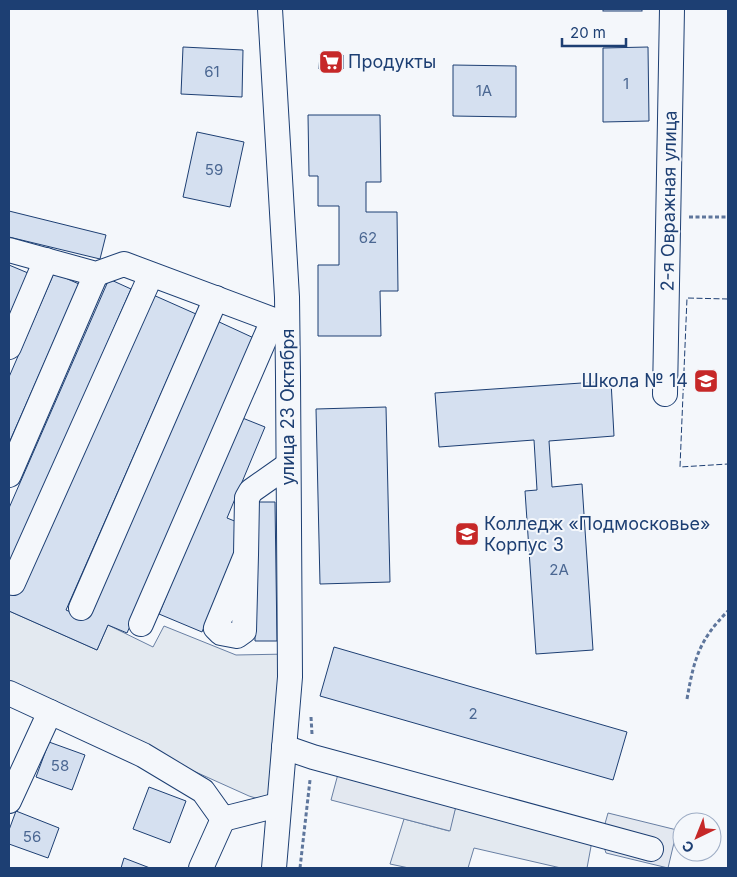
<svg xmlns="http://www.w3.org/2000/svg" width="737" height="877" viewBox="0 0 737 877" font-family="Inter,sans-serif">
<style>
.green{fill:#e3e9f0;stroke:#687fa3}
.parking{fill:#e3e8f0;stroke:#687fa3}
.building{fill:#d5e0f0;stroke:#1d3f73}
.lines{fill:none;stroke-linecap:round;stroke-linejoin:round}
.minor-casing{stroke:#1d3f73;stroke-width:26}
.path{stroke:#5e769c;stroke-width:3;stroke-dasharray:4 2.5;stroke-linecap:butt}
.minor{stroke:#f4f7fb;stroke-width:24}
.fence{stroke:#1d3f73;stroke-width:1;stroke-dasharray:6 2.5;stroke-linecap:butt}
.labels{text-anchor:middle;stroke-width:4;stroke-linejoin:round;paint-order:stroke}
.number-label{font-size:15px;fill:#4b6792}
.poi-label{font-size:18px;fill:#1d3f73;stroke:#f4f7fb;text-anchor:start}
.street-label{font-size:18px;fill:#1d3f73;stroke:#f4f7fb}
</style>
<rect width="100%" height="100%" fill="#f4f7fb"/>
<g class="green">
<path d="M9 611 97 650 108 625 153 647 164 626 236 655 289 654 278 805 249 796 9 688Z"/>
<path d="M456 806 592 841 587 868H561L474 848 468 868H409L390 864 404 819 449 831Z"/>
</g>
<g class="parking">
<path d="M338 774 456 806 450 831 331 800Z"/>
<path d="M608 813 677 830 668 868 606 853 601 838Z"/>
</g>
<g class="building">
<rect x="603" y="9" width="39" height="2"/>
<path d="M183 47 243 50 242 97 181 94Z"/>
<path d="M648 47 649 121 603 122V48Z"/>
<path d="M320 54 343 55V69H319Z"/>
<path d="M453 65 516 66V117L453 116Z"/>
<path d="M308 115H380L381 182H366V212H397L398 291H380L381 336H318V265H339V206H318V176H309Z"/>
<path d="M197 132 244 142 230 207 183 197Z"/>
<path d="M9 211 106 235 100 259 9 237Z"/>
<path d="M9 265 28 273 9 316Z"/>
<path d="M54 273 79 284 9 443V377Z"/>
<path d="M109 279 131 289 9 567V508Z"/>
<path d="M151 294 196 314 66 610 86 619 217 321 256 339 127 633 108 625 97 650 9 611V581Z"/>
<path d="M611 381 614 436 549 441 552 487 582 484 593 650 536 654 525 491 537 490 534 440 439 447 435 393Z"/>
<path d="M386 407 390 582 320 584 316 409Z"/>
<path d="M240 417 265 427 227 518 237 522V547L202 632 159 614Z"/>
<path d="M254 502H275L277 641H255Z"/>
<path d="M334 647 627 732 613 780 320 696Z"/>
<path d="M49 742 85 755 72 790 36 777Z"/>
<path d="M149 787 186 801 170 843 133 829Z"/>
<path d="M16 811 59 828 48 858 9 844V830Z"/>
<path d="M124 858 150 868H121Z"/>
</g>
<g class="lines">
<defs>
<g id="minor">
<path d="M270 9 287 297 288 377 290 677 274 868"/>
<path d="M9 250 96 274 124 264 287 325"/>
<path d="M9 347 46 260"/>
<path d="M665 394 672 9"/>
<path d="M9 475 96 274"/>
<path d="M246 555 244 631 237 636 221 633 216 628 246 555 247 498 251 491 288 465"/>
<path d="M13 583 151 275"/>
<path d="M81 608 216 298"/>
<path d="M141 624 273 320"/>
<path d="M9 693 143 755 203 791 223 819 278 805"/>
<path d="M284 747 313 757 651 849"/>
<path d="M9 801 50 712"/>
<path d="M201 868 223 819"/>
</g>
</defs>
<use href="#minor" class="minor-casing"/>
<g class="path">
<path d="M689 217H728"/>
<path d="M687 699C694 659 699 640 728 611"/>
<path d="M311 717 312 734"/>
<path d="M300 868 310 780"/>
</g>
<use href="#minor" class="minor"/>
<path class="fence" d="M728 299 687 298 680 467 728 464"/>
</g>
<defs>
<symbol id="supermarket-square" viewBox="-11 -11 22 22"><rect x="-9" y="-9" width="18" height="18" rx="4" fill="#c62828" stroke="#f4f7fb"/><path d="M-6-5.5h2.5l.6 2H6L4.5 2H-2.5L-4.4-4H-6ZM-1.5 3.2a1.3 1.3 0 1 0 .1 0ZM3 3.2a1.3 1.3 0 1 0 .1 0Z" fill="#fff"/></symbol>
<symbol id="school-square" viewBox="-11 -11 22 22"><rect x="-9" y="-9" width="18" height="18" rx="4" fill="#c62828" stroke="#f4f7fb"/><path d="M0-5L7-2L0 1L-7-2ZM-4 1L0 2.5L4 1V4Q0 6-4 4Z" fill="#fff"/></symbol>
<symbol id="university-square" viewBox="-11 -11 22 22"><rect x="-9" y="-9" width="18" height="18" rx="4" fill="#c62828" stroke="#f4f7fb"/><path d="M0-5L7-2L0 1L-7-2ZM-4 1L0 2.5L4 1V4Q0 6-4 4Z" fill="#fff"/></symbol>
</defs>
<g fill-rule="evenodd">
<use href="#supermarket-square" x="317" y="48" width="28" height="28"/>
<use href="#school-square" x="692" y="367" width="28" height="28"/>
<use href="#university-square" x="453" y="520" width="28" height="28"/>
</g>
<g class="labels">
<g class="number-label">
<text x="212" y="77">61</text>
<text x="626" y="89">1</text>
<text x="484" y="96">1А</text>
<text x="214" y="175">59</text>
<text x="368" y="243">62</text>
<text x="559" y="575">2А</text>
<text x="473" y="719">2</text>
<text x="60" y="771">58</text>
<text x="32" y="842">56</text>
</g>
<g class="poi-label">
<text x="348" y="68">Продукты</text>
<text x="688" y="387" text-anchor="end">Школа № 14</text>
<text x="484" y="530">Колледж «Подмосковье»<tspan x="484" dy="21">Корпус 3</tspan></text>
</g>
<g class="street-label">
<text transform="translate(669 201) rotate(-89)" y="6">2-я Овражная улица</text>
<text transform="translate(288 407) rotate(-90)" y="6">улица 23 Октября</text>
</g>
</g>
<rect width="737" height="877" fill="none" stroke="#1d3f73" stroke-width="20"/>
<g transform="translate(697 837) rotate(223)"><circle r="24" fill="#f4f7fb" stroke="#9eadc5"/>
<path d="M0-4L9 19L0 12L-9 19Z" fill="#c62828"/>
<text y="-8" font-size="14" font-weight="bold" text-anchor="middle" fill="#1d3f73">С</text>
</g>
<path d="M562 38v8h64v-8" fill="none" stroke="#1d3f73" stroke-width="2.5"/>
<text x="570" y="38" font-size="15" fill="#1d3f73" stroke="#f4f7fb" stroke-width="4" paint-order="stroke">20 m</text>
</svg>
